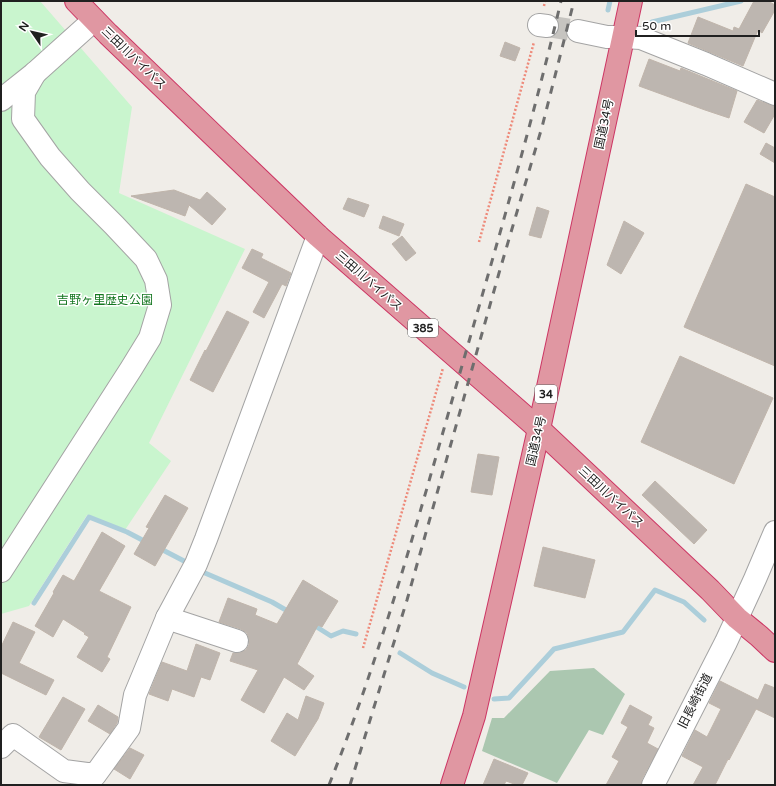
<svg xmlns="http://www.w3.org/2000/svg" width="776" height="786" viewBox="0 0 776 786" font-family="'Varela Round','Noto Sans JP',sans-serif">
<style>
.cemetery{fill:#abc7b0}
.park{fill:#c9f5ce}
.lines{fill:none;stroke-linecap:round;stroke-linejoin:round}
.stream{stroke:#acceda;stroke-width:5}
.building{fill:#bdb6b0;stroke:#c0b5ab}
.minor-tunnel{stroke:#c6c4c0;stroke-width:22;stroke-dasharray:22 11;stroke-linecap:butt}
.minor-casing{stroke:#a4a4a4;stroke-width:24}
.highway-casing{stroke:#cd3664;stroke-width:24}
.path{stroke:#ee8a7a;stroke-width:2.5;stroke-dasharray:2 2;stroke-linecap:butt}
.minor{stroke:#fff;stroke-width:22}
.highway{stroke:#e097a2;stroke-width:22}
.rail{stroke:#6e6e6e;stroke-width:3;stroke-dasharray:8 8;stroke-linecap:butt}
.labels{text-anchor:middle;stroke-width:3;stroke-linejoin:round;paint-order:stroke}
.shield{fill:#fff;stroke:#636363;stroke-width:1}
.shield-label{font-size:11px;font-weight:bold;fill:#202020}
.street-label{font-size:12px;fill:#202020;stroke:#fff}
.park-label{font-size:12px;fill:#157721;stroke:#fff}
</style>
<rect width="100%" height="100%" fill="#f0ede8"/>
<path class="cemetery" d="M594 668 625 694 603 735 589 730 557 783 482 751 492 718H504L550 671Z"/>
<path class="park" d="M1 1H40L132 107 119 193 245 249 149 443 171 461 125 530 87 515 29 606 1 614Z"/>
<g class="lines">
<g class="stream">
<path d="M608 10 610 1"/>
<path d="M652 22 741 1"/>
<path d="M159 548 184 561"/>
<path d="M205 573 272 602 291 613"/>
<path d="M34 603 89 517 127 532 148 543"/>
<path d="M312 624 331 636 343 631 356 634"/>
<path d="M400 653 432 673 464 687"/>
<path d="M494 699 509 698 554 649 623 632 655 590 684 602 704 620"/>
</g>
</g>
<g class="building">
<path d="M754 1H768L775 5V10L762 33 758 30 743 66 688 43 698 17 733 31 734 27 739 29Z"/>
<path d="M505 42 520 48 515 61 500 56Z"/>
<path d="M649 59 680 71 681 68 737 91 729 118 705 110 639 86Z"/>
<path d="M757 100 770 105 775 106V114L764 133 744 122Z"/>
<path d="M766 143 775 148V163L760 154Z"/>
<path d="M746 184 775 197V366L684 327Z"/>
<path d="M174 190 200 200 207 192 226 209 212 225 189 205 185 216 131 196Z"/>
<path d="M348 198 369 205 364 217 343 209Z"/>
<path d="M537 207 549 211 541 238 529 235Z"/>
<path d="M383 216 404 224 399 236 379 228Z"/>
<path d="M624 221 644 233 621 274 607 265Z"/>
<path d="M402 236 416 253 406 261 392 244Z"/>
<path d="M252 249 263 254 261 258 291 273 286 286 282 284 264 318 253 312 269 282 242 268Z"/>
<path d="M227 311 249 322 213 392 190 380 205 350 206 351Z"/>
<path d="M680 356 773 398 734 484 641 442Z"/>
<path d="M478 454 499 457 492 495 471 492Z"/>
<path d="M655 481 707 530 694 544 642 495Z"/>
<path d="M165 495 188 508 155 566 134 554 149 528 146 527Z"/>
<path d="M102 532 125 546 99 591 131 607 107 657 110 659 102 672 77 657 89 637 84 634 85 633 63 619 53 637 35 626 54 593 53 592 63 575 74 581Z"/>
<path d="M543 547 595 560 585 598 534 586Z"/>
<path d="M303 580 338 601 322 627 318 625 297 664 314 676 304 690 284 677 264 713 241 700 258 670 230 661 233 653H240L246 650 249 645V638L247 633 241 629 219 622 228 598 257 609 255 615 277 624Z"/>
<path d="M13 622 35 632 19 663 54 680 46 695 1 673V647Z"/>
<path d="M196 644 220 653 210 680 201 677 194 697 172 689 168 701 149 694 162 662 187 671Z"/>
<path d="M720 681 758 700 765 684 775 688V718L756 709 729 760 728 759 715 785H693L703 767 682 756 695 730 707 737 721 709 709 703Z"/>
<path d="M306 696 324 703 318 719 295 756 271 741 287 713 298 720Z"/>
<path d="M63 697 85 709 61 750 39 737Z"/>
<path d="M98 705 118 717 117 723 110 734 88 721Z"/>
<path d="M630 705 652 717 648 725 654 728 647 743 658 749 642 779 641 785H606L619 761 612 757 628 727 621 723Z"/>
<path d="M130 748 144 755 130 779 114 769Z"/>
<path d="M494 759 528 773 522 785H517L506 781 504 785H483Z"/>
</g>
<g class="lines">
<path class="minor-tunnel" d="M547 26 578 31"/>
<defs>
<g id="minor">
<path d="M539 25 547 26"/>
<path d="M578 31 607 37H623L641 38 706 64 775 94"/>
<path d="M1 100 35 73 94 20"/>
<path d="M1 571 131 369 150 338 160 305 156 280 146 259 114 225 80 191 50 157 23 119 24 92 35 73"/>
<path d="M167 618 237 641"/>
<path d="M1 747 13 735 64 771 95 775 129 728 135 695 167 618 196 564 206 539 318 236"/>
<path d="M653 785 726 642 755 579 775 532"/>
</g>
<g id="highway">
<path d="M76 1 108 34 318 236 539 429 710 590 737 618 759 636 775 651"/>
<path d="M452 785 474 716 539 429 631 1"/>
</g>
</defs>
<use href="#minor" class="minor-casing"/>
<use href="#highway" class="highway-casing"/>
<g class="path">
<path d="M544 6 545 1"/>
<path d="M479 242 534 42"/>
<path d="M363 648 443 368"/>
</g>
<use href="#minor" class="minor"/>
<use href="#highway" class="highway"/>
<g class="rail">
<path d="M329 785C380 657 417 523 455 390 492 261 530 132 561 1"/>
<path d="M350 785 407 600 499 273 542 127 574 1"/>
</g>
</g>
<g class="labels">
<g class="shield">
<rect x="408" y="319" width="30" height="18" rx="3"/>
<rect x="535" y="385" width="22" height="18" rx="3"/>
</g>
<g class="shield-label">
<text x="423" y="332">385</text>
<text x="546" y="398">34</text>
</g>
<g class="street-label">
<text transform="translate(134 58) rotate(44)" y="4">三田川バイパス</text>
<text transform="translate(604 124) rotate(-78)" y="4">国道34号</text>
<text transform="translate(369 281) rotate(41)" y="4">三田川バイパス</text>
<text transform="translate(536 441) rotate(-77)" y="4">国道34号</text>
<text transform="translate(611 497) rotate(43)" y="4">三田川バイパス</text>
<text transform="translate(695 701) rotate(-63)" y="4">旧長崎街道</text>
</g>
<g class="park-label">
<text x="105" y="304">吉野ヶ里歴史公園</text>
</g>
</g>
<rect width="776" height="786" fill="none" stroke="#202020" stroke-width="4"/>
<g transform="translate(32 32) rotate(304)" stroke="#ffffff" stroke-width="3" paint-order="stroke">
<path d="M0-3L7 15L0 10L-7 15Z" fill="#202020"/>
<text y="-6" font-size="11" font-weight="bold" text-anchor="middle" fill="#202020">N</text>
</g>
<path d="M636 30v6h123v-6" fill="none" stroke="#202020" stroke-width="2"/>
<text x="642" y="30" font-size="12" fill="#202020" stroke="#ffffff" stroke-width="3" paint-order="stroke">50 m</text>
</svg>
